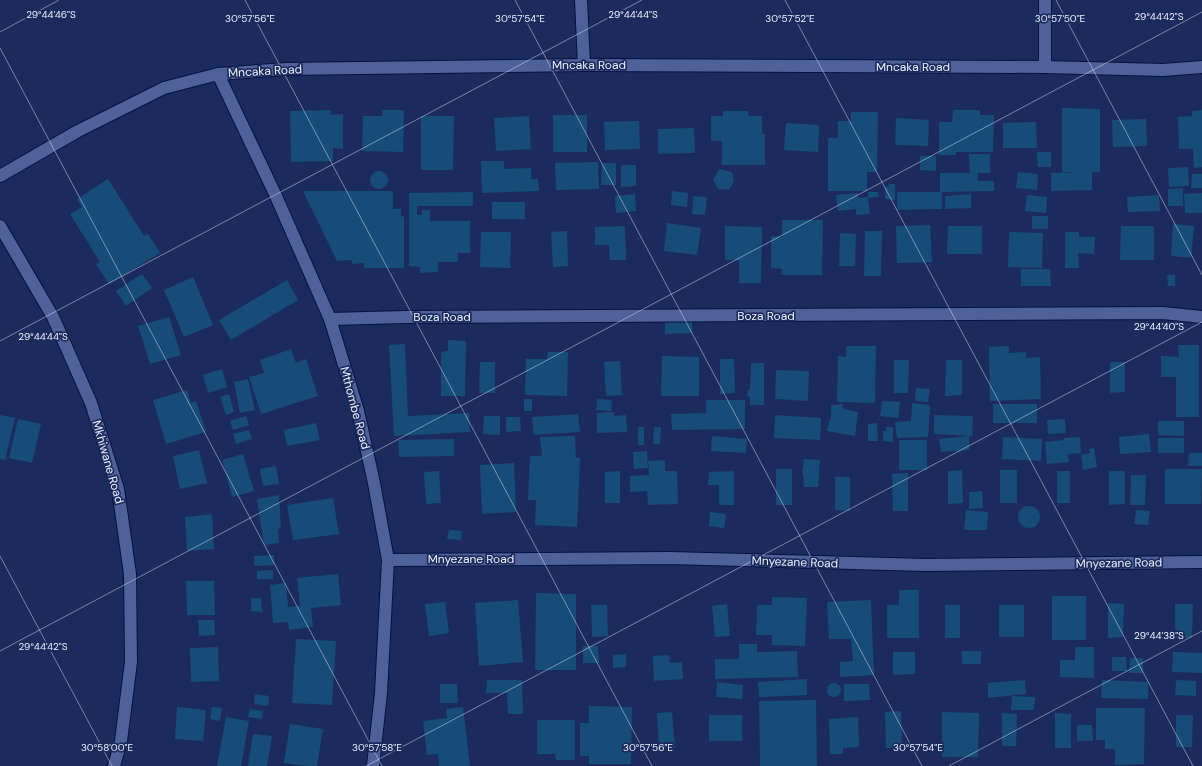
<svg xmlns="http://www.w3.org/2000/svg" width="1202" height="766" viewBox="0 0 1202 766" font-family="'DM Sans',sans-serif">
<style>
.building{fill:#174c78}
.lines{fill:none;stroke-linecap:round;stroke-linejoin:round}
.minor-casing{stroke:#071141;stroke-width:14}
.minor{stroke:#4e6299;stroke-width:12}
.ticks{fill:none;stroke:#ecf1fe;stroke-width:1;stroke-opacity:0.45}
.labels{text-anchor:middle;stroke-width:3.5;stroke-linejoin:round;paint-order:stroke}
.street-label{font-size:12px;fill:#ecf1fe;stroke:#1c2b5d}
.ticks-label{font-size:10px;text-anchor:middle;fill:#ecf1fe;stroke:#1c2b5d;stroke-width:3.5;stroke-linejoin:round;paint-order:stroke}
</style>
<rect width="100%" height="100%" fill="#1c2b5d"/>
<g class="building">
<path d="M1062 108 1100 109V172H1092V190L1051 191V173L1081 172H1062Z"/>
<path d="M331 110V115L343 114V149L333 148V161L291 162 290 111Z"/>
<path d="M382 110H404L403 152 362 151 363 116H382Z"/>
<path d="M953 110H980V115H994L993 152H956V155H939V122H952Z"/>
<path d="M1202 110V167L1194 168 1193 149H1179L1178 117 1192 116V111Z"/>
<path d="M723 111H748L749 116H762V134H765V165H722V141H711V116H723Z"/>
<path d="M851 112H878L877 172H867V191H828V138H838V121H851Z"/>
<rect x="553" y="115" width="34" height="37"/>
<path d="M421 116H454L453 170H421Z"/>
<path d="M529 116 531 149 496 151 494 118Z"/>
<path d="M896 118 929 120 928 146 895 145Z"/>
<path d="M1146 119 1147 146 1113 147 1112 120Z"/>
<path d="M639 121 640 149 605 150 604 122Z"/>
<path d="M1036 122 1037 148H1003V123Z"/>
<path d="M786 123 819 125 818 152 784 150Z"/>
<path d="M694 128 695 153 658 154V129Z"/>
<path d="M1037 152H1051V167H1038Z"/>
<path d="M969 154H990V173H978V181H994V191L942 192V209L897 210V192H940V173H970Z"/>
<path d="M920 156H936V171L920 170Z"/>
<path d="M481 161H504V169L531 168V179H538L539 191 482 193Z"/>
<path d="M598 162 599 189 556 190 555 163Z"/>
<path d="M602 163H616V185H601Z"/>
<path d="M621 165H636V186L621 187Z"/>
<path d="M1188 167 1189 186 1169 187 1168 168Z"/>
<path d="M720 169 732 172 734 181 729 190 718 189 713 179Z"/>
<circle cx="379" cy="180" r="9"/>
<path d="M1018 172 1038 174 1037 190 1016 188Z"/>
<path d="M1192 174H1202V188H1191Z"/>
<path d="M108 179 144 236 148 234 160 253 109 284 96 264 100 262 70 214 82 207 77 199Z"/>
<path d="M889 184H895V200L885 199V187H888Z"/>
<path d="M1183 188V206H1168V189Z"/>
<path d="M303 191H393V209H401V217L404 216V268H364V263L352 264V260L337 261Z"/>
<path d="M672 191 688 193 687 207 671 205Z"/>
<path d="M473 192V206H417V215H422V210H430V221H470V253H458V262H438V272L420 273V267L409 266V193Z"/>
<path d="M868 192H878L879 197 868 198Z"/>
<path d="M858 193V198L868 197 870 214 856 215V209L838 211 836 195Z"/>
<path d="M1202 193V213H1185L1184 194Z"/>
<path d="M635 194 636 211 616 213 615 196Z"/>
<path d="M971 194V208L945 209V196Z"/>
<path d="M1027 195 1047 197 1046 213 1025 211Z"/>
<path d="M1159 195 1160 211 1128 212 1127 197Z"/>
<path d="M693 196 707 197 705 215 692 214Z"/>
<rect x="492" y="202" width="33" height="17"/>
<rect x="1032" y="216" width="16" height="13"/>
<path d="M782 220H823L822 275H781L782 269 771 268V236L782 237Z"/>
<path d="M667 223 701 228 697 255 664 251Z"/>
<path d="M1173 224 1194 226 1191 258 1171 256Z"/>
<path d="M930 225 932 262 897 263 896 226Z"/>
<path d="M625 226 626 260H610L609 245H595V227Z"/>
<path d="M725 226 762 227 761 283H739V260H725Z"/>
<path d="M948 226H982V254H947Z"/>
<path d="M1121 226H1154V260H1120Z"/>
<path d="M567 231 568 266 553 267 551 232Z"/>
<path d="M865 231H882L881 276H864Z"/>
<path d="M481 232H511L510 268 480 267Z"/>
<path d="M1009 232 1043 233 1042 268 1008 267Z"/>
<path d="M1065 232H1079V237H1095L1094 254 1078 253 1079 268H1065Z"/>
<path d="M840 233 856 234 855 266H839Z"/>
<path d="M1021 269H1050L1051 286H1021Z"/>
<path d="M142 274 152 288 126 306 116 291Z"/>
<path d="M1175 274V286H1168L1167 275Z"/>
<path d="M193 277 213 325 184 337 164 290Z"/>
<path d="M287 280 298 300 231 340 219 320Z"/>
<path d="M169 317 181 355 150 364 138 326Z"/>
<path d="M665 322H692V333L665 334Z"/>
<path d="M448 340 466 341 465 396H441V352L448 351Z"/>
<path d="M405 344 408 416 469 413 470 432 394 436 389 345Z"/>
<path d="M1178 345H1199V417H1176V377H1161V356L1179 357Z"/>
<path d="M846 346H876L875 403 837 402 838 356 846 357Z"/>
<path d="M1009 346V353L1026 352V358L1040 357 1041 399 990 401 989 347Z"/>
<path d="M291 349 296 363 306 359 318 396 261 414 249 377 264 373 260 360Z"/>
<path d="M548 352H568L567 396 525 395 526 359H547Z"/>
<path d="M662 356 699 357V396H661Z"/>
<path d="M720 359H734L735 393 720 394Z"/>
<path d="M894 360H909L908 393H894Z"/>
<path d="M946 360H962V395L945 396Z"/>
<path d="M620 361 622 395 606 396 604 362Z"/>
<path d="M480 362H495V393H479Z"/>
<path d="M1110 362H1125V392L1110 393Z"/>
<path d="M751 363H764V405H750V397L747 396 748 390H750Z"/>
<path d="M222 369 227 387 208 393 203 375Z"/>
<path d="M776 370 809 371 808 401 775 399Z"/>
<path d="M248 379 255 410 240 413 234 382Z"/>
<path d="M916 388 930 389 928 402 915 401Z"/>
<path d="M187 390 191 403 196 401 206 432 166 444 153 400Z"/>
<path d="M229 394 234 412 226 415 220 397Z"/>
<rect x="524" y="399" width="8" height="12"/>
<path d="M597 399 612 400 611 411 596 410Z"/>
<path d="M706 400H745V429L672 430 671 414 706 413Z"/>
<path d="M882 401 900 402 898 418 880 416Z"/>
<path d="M912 403 930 405 928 437 897 438 895 422 911 421Z"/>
<path d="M842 404V407L845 409 858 412 855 436 827 431 830 419H831V405Z"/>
<rect x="993" y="404" width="44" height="19"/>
<path d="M614 412V416L626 415 627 432 597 433V413Z"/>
<path d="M578 414 580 432 534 435 532 417Z"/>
<path d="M0 415 15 418 5 460 0 459Z"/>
<path d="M775 415 821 418 820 440 774 438Z"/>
<path d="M934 415 973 416 972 436 934 434Z"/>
<path d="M246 416 249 425 233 430 230 421Z"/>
<path d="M484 416H500V435L483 434Z"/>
<path d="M506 417H520L521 431 506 432Z"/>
<path d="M18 419 41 424 32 463 9 458Z"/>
<path d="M1065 419 1066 433 1048 434 1047 420Z"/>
<path d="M1158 421H1184V436L1158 435Z"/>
<path d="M316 423 320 440 287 446 284 430Z"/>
<path d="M877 423 878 441H868V424Z"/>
<rect x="638" y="427" width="6" height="18"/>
<path d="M654 427H661L660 444H653Z"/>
<path d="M886 427H893V442L883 441V431H886Z"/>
<path d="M249 430 252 439 236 444 233 434Z"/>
<path d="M1149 434 1151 452 1120 454 1119 437Z"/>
<path d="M575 436 576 458H580L577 527 535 525 536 500H528L530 456H542L540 437Z"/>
<path d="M712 436 747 439 746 453 711 451Z"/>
<path d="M969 436V450L941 452 939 439Z"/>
<path d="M1003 437 1042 439 1041 461 1002 459Z"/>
<path d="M1080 437 1081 453 1068 454 1069 462 1047 464 1045 442 1064 440V438Z"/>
<rect x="1158" y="438" width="26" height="15"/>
<path d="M454 439V456L399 457 398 440Z"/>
<rect x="899" y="440" width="28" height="30"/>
<path d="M1094 448 1097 467 1083 470 1081 455 1090 453 1089 449Z"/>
<path d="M199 450 207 483 180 489 173 456Z"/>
<path d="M647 451 648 468 634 469 633 452Z"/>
<path d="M1189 453H1202V466H1188Z"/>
<path d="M243 454 254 491 232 497 222 460Z"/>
<path d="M804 459 820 460 818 487H804L803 474 802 473Z"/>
<path d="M665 460V471H677L678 504 648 505 647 491 630 492V476L649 475 648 461Z"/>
<path d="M514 463 516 512 482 514 480 465Z"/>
<path d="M276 466 279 484 263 486 260 469Z"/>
<rect x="776" y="469" width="16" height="36"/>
<path d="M1165 469H1202L1201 504H1165Z"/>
<path d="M962 470 963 503 948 504V471Z"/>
<rect x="1000" y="470" width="17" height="33"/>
<path d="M439 471 441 503 426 504 424 472Z"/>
<path d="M620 471V503H605V472Z"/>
<path d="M734 471V505H719V485H708L709 472Z"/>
<rect x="1057" y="471" width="13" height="32"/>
<path d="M1109 471H1125V504L1109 505Z"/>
<path d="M908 473V511H893L892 474Z"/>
<path d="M1131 475H1146L1145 505H1130Z"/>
<path d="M835 477H850V511L835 510Z"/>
<path d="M982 491 983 508 969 509V492Z"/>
<path d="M279 495 281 528 278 529 279 543 264 545 257 499Z"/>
<path d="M333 498 339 534 293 540 287 505Z"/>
<circle cx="1029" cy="517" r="11"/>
<path d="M966 510 988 512 987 530H964Z"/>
<path d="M1136 510 1150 511 1148 525 1134 524Z"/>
<path d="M710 512 726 514 724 528 709 526Z"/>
<path d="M212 514 214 549 187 551 185 517Z"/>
<path d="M449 530 462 531 461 540 447 539Z"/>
<path d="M274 555V565L254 566V556Z"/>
<path d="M273 570V579H257V571Z"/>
<path d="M338 574 341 605 311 608 313 627 289 630 288 622 273 623 270 585 286 583 288 607 300 606 297 578Z"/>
<path d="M186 581H214L215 615H187Z"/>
<path d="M899 590H919V638H887V605H899Z"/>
<path d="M536 593 576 594V670H535Z"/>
<rect x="1052" y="596" width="34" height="44"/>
<path d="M772 597 807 598 805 646 772 645V635H756L757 605H772Z"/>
<path d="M251 598H261L262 612 251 611Z"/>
<path d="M518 600 523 662 479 666 475 603Z"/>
<path d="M871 600 874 675 840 677V662L853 661 851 639H829L827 602Z"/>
<path d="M445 602 449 633 429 636 425 604Z"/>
<path d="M1108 603 1124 604 1123 637 1108 638Z"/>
<path d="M727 604 730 636 715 637 712 606Z"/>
<path d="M1175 604H1193L1192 638H1175Z"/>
<path d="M591 605H607L608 636 592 637Z"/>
<rect x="945" y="605" width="15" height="33"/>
<rect x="999" y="605" width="25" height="32"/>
<path d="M198 620H214L215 635 199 636Z"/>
<path d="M296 639 336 641 332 705 292 703Z"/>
<path d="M739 644H757V652L797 651 798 677 715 679V659H739Z"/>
<path d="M583 646H598L599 663H583Z"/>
<path d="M218 647 219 681 191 682 190 648Z"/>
<path d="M1075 647H1094V678L1060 677V660H1075Z"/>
<rect x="962" y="651" width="19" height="13"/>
<path d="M893 652H915V674L893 675Z"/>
<path d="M1173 652 1202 653V673L1172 672Z"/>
<path d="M626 654V667L613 668V655Z"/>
<path d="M669 655 670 663 682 662 683 679 654 681 653 656Z"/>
<path d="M1112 657H1126L1127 671H1112Z"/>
<path d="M1130 658H1143V673H1129Z"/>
<path d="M807 679V695L759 697 758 682Z"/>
<path d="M487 680H522L523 714H508L507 693H486Z"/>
<path d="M1025 680 1026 694 988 698V683Z"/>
<path d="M1102 680 1148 682V699L1101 698Z"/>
<path d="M1176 680 1196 681V696L1175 695Z"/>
<path d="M717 682 743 685 742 699 716 697Z"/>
<circle cx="834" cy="690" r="7"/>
<path d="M440 684H457L458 703H440Z"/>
<path d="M844 684H869L870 700 844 701Z"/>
<path d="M255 694 269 696 268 706 254 704Z"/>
<path d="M1012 696 1035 697 1034 710H1011Z"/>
<path d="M816 700 817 766H760L759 701Z"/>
<path d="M589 706 632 707 631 764H589V756H580V723H589Z"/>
<path d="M177 707 206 710 203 741 175 739Z"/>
<path d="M212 707 222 708 220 721 210 719Z"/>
<path d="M463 707 470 766H439L438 754 427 755 423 721 447 718 446 709Z"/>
<path d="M1096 708H1145L1144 764 1115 765V749H1105V740H1096Z"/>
<path d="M250 709 263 711 262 719 248 717Z"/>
<path d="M901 711 902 748H886L885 712Z"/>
<path d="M672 712 675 748 659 749 657 713Z"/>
<path d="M942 712 979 713 978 757H942Z"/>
<path d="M1002 713 1017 714 1016 746H1002Z"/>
<path d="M1055 713 1071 714V748H1055Z"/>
<rect x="709" y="715" width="33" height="26"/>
<path d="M1176 715H1193L1192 747H1176Z"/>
<path d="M226 717 249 721 241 766H217Z"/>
<path d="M858 717 859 747 843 748V754H830L829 719Z"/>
<path d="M537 720H575V760H556L555 754H537Z"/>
<path d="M290 724 323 729 317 766H307L284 763Z"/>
<path d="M1077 725H1092L1093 741H1077Z"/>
<path d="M253 734 272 736 267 766H248Z"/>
</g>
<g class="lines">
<defs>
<g id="minor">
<path d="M581 0 584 65"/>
<path d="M1045 0V67"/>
<path d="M218 74 275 194 330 319 358 411 374 483 388 560 381 693 373 766"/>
<path d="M0 176 78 131 164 88 218 74 286 69 584 65 1045 67 1163 70 1202 67"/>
<path d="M0 226 53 317 91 403 118 489 130 574 131 662 121 741 114 766"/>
<path d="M330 319 405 317 1163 313 1202 317"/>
<path d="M388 560 669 558 926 565 1202 562"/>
</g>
</defs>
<use href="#minor" class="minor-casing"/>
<use href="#minor" class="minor"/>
</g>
<path class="ticks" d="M245 0 652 766M515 0 922 766M785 0 1193 766M1056 0 1202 275M0 32 59 0M0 48 382 766M0 341 642 0M0 556 112 766M0 651 1202 12M366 766 1202 322M949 766 1202 631"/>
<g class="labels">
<g class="street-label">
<text x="589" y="69">Mncaka Road</text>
<text x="913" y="71">Mncaka Road</text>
<text transform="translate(265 71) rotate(-3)" y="4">Mncaka Road</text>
<text x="766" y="320">Boza Road</text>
<text x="442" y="321">Boza Road</text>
<text transform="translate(355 408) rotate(75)" y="4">Mthombe Road</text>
<text transform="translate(108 462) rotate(74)" y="4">Mkhiwane Road</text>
<text x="471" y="563">Mnyezane Road</text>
<text transform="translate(795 562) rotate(2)" y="4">Mnyezane Road</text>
<text transform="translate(1119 563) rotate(-1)" y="4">Mnyezane Road</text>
</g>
</g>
<g class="ticks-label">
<text x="51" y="18">29°44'46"S</text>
<text x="633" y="18">29°44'44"S</text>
<text x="1159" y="20">29°44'42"S</text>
<text x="250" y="22">30°57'56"E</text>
<text x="520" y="22">30°57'54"E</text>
<text x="790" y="22">30°57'52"E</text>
<text x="1060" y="22">30°57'50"E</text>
<text x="1159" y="330">29°44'40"S</text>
<text x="43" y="340">29°44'44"S</text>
<text x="1159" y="639">29°44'38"S</text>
<text x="43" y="650">29°44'42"S</text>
<text x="107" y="751">30°58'00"E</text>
<text x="377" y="751">30°57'58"E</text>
<text x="648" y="751">30°57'56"E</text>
<text x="918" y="751">30°57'54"E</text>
</g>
</svg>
